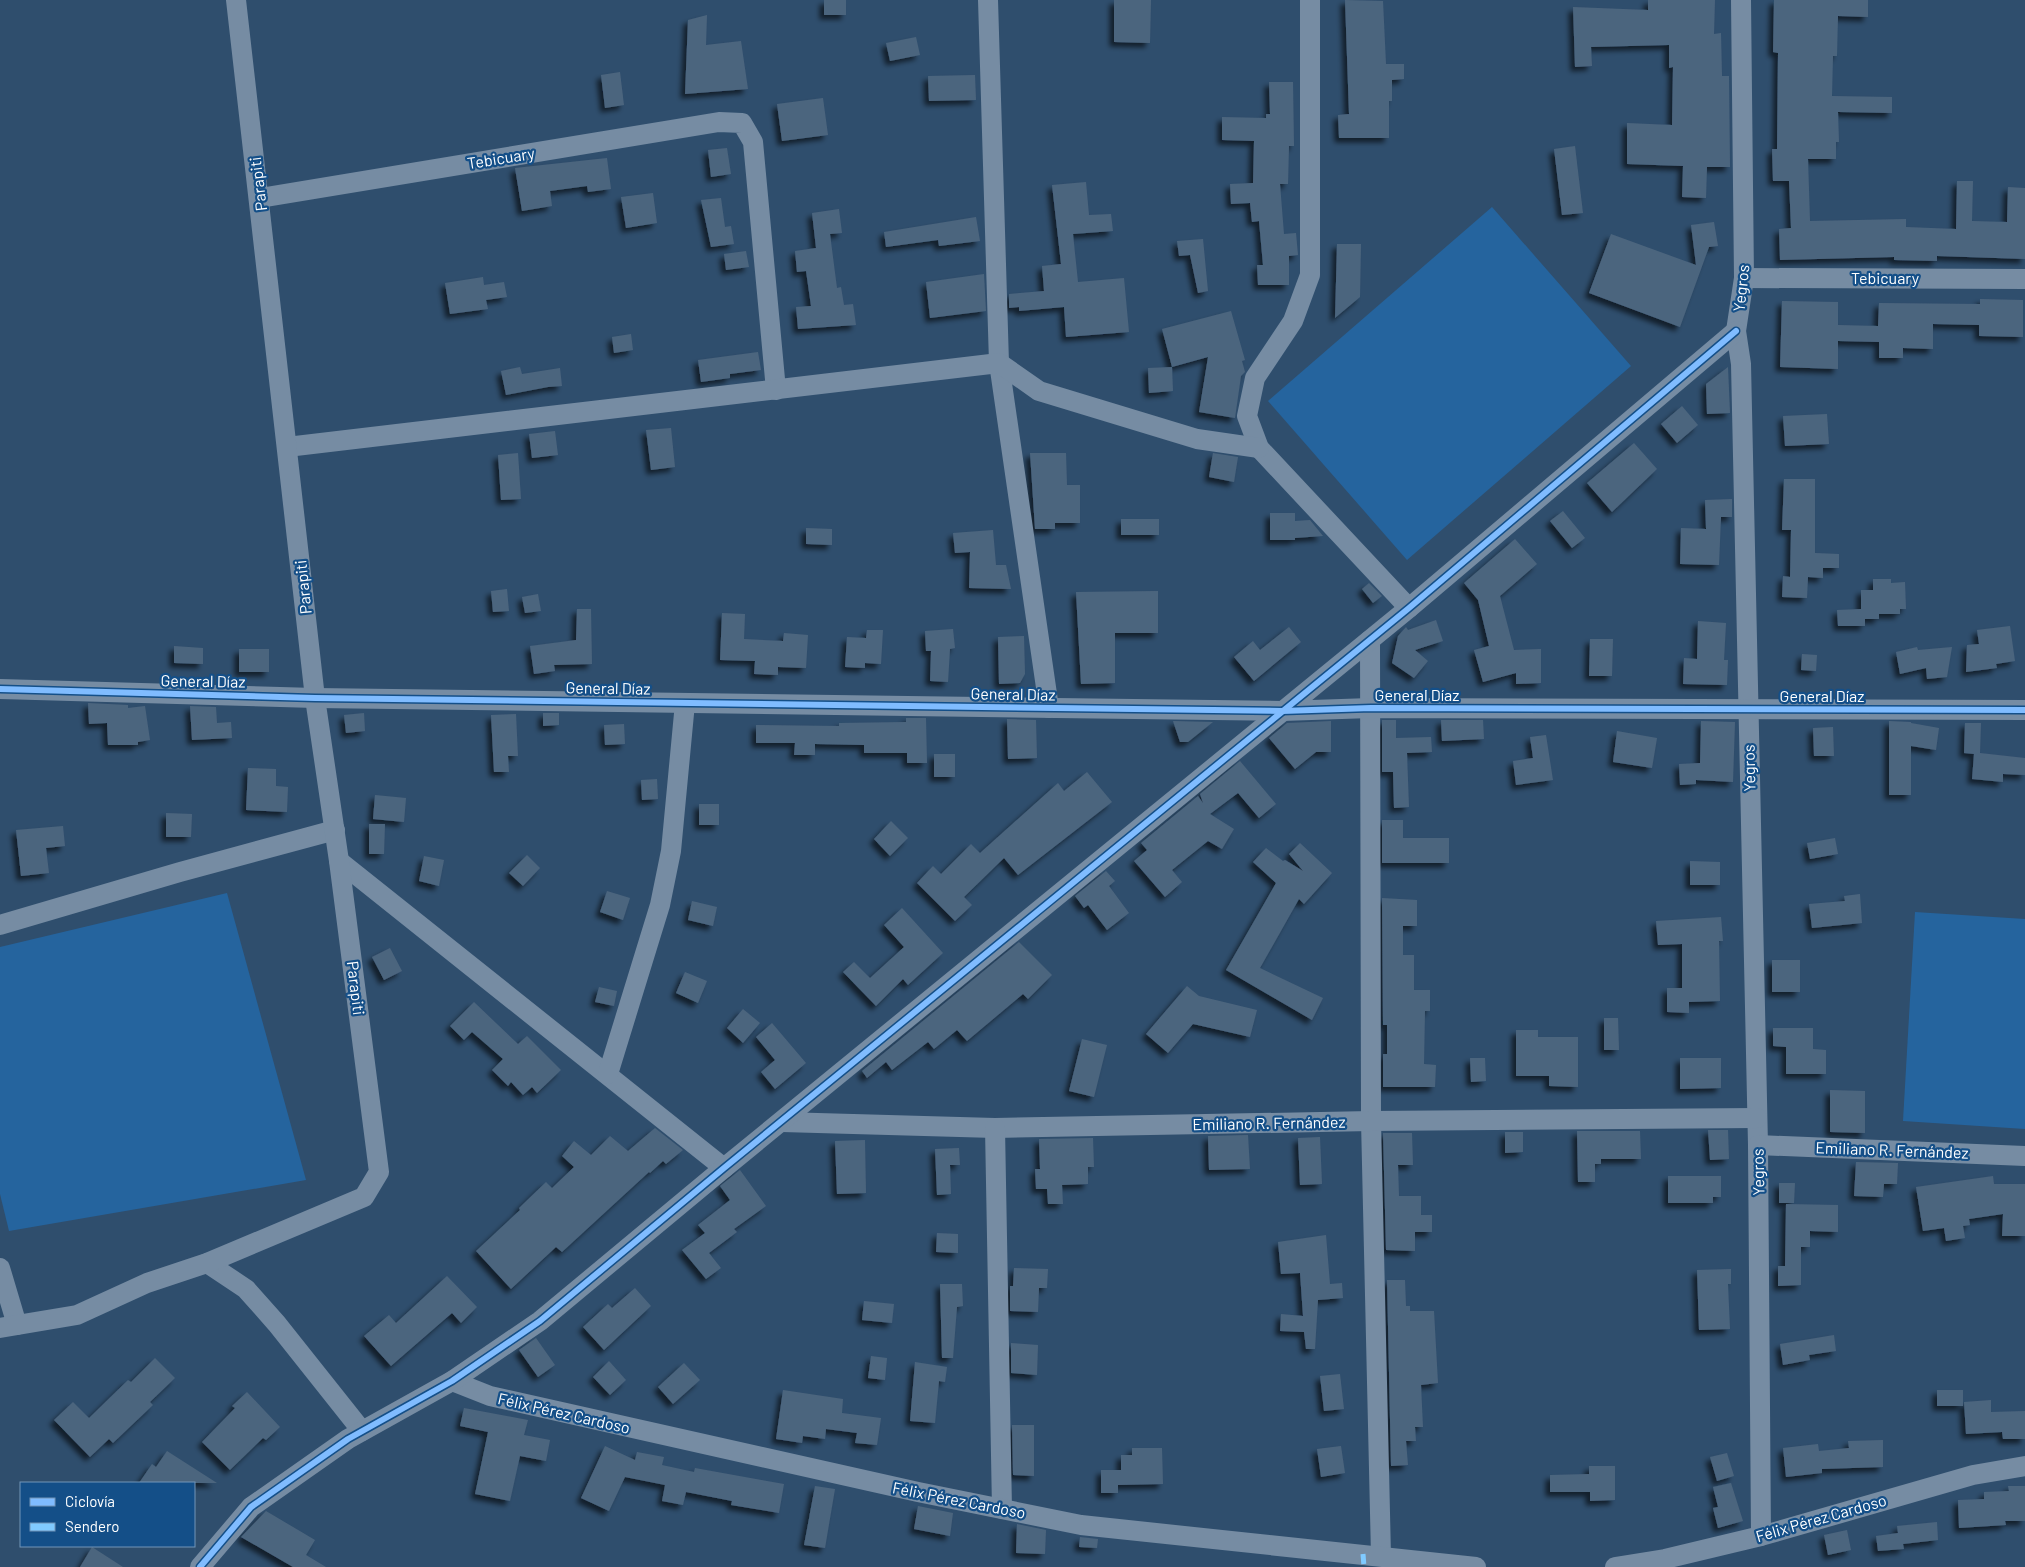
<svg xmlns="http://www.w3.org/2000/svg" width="2025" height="1567" viewBox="0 0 2025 1567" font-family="Barlow,sans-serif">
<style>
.green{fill:#25649e}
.building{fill:#4c657e;filter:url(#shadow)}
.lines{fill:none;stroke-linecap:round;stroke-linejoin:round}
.minor{stroke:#768ca3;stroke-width:20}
.quiet{stroke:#80caff;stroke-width:5;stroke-dasharray:10 5;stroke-linecap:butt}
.cycleway-casing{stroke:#144f88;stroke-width:9}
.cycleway{stroke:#80bcff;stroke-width:6}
.labels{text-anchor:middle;stroke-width:4.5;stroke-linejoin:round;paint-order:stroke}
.street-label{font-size:16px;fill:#fff;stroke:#144f88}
</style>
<defs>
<filter id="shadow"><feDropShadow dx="-4.5" dy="4.5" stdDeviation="2.5" flood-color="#0009"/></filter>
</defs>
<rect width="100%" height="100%" fill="#2f4e6d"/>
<g class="green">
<path d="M1492 207 1631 366 1407 560 1268 401Z"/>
<path d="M227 893 306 1180 9 1231 0 1194V947Z"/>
<path d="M1915 912 2025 919V1129L1903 1121Z"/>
</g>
<g class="building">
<rect x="824" y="0" width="22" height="15"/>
<path d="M1114 0H1151L1150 43 1114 42Z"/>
<path d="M1345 0 1383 1 1386 64H1404V79L1392 80V101H1389V138H1339L1338 115 1349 114Z"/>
<path d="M1648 0H1715L1714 34 1721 33 1722 76H1729L1730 167H1707L1706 198 1682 197 1683 166 1627 164V123L1672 125 1673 67 1669 68V45L1591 47 1592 66 1575 67 1573 7 1648 10Z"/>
<path d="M1774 0H1868V17L1838 16 1837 56H1833L1832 96 1892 97V113L1838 112 1839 142H1836V159H1808L1810 221 1906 219V227L1956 229 1957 181H1973L1972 221 2007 222 2008 187 2025 188V259L1937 256V261L1894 260V257L1780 260 1779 229 1791 228 1789 181H1773L1772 149H1777L1778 53 1773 52Z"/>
<path d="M707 15 706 45 741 41 748 89 685 94 688 20Z"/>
<path d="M916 37 920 55 890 61 886 43Z"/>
<path d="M620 72 624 105 605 108 601 75Z"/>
<path d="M975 75 976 100 929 101 928 76Z"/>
<path d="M1269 82H1293L1294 146H1289L1288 184H1280L1284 234 1296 233 1298 255 1289 256V285H1258L1257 265H1263L1259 221 1252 222 1250 203 1231 204 1230 184 1253 183 1254 141 1222 140V117L1266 118V114H1270Z"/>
<path d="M823 98 828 135 782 141 777 104Z"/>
<path d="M1575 146 1583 213 1562 215 1554 149Z"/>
<path d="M727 148 731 174 711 177 708 150Z"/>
<path d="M607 158 611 189 588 192 587 186 550 191 552 206 522 211 515 168Z"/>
<path d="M1086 182 1089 215 1111 214 1113 231 1073 234 1078 282 1124 278 1129 332 1066 337 1064 307 1019 311V307L1009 308V294L1044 291 1042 266 1061 264 1052 185Z"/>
<path d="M653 193 657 223 626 228 621 197Z"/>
<path d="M721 198 725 227 731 226 734 244 711 247 701 200Z"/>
<path d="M839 209 842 233 830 234 837 288 841 287 844 305 853 304 856 325 798 329 796 307 811 306 806 271 797 272 795 251 816 248 812 213Z"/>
<path d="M976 217 980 241 939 246 938 240 886 247 884 232Z"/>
<path d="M1714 222 1718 246 1709 247 1680 327 1589 293 1611 234 1696 265 1691 225Z"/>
<path d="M1203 239 1208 291 1198 293 1190 255 1179 256 1177 241Z"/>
<path d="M1337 244H1361L1360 297 1335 318Z"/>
<path d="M746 251 749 267 726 270 724 254Z"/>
<path d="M984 274 986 311 930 318 926 282Z"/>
<path d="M483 277 484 285 504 282 507 297 486 300 488 309 450 314 445 283Z"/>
<path d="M1980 299 2023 300V337L1979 336V325L1933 324V349L1903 348V358H1879V342L1838 341V369L1780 367 1782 301 1838 302V325L1878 326 1879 303 1980 304Z"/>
<path d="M1231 311 1245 360 1242 361 1245 372 1241 376 1235 418 1199 412 1208 357 1172 367 1162 329Z"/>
<path d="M631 334 633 350 614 353 612 337Z"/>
<path d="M758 352 761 370 730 374V378L701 382 698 360Z"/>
<path d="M520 367 522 374 560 368 562 386 548 387 506 395 501 371Z"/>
<path d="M1172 367 1173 391 1149 393 1148 368Z"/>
<path d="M1728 367 1730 413 1707 414 1706 384Z"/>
<path d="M1682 406 1698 425 1677 443 1661 424Z"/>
<path d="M1827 414 1829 444 1785 446 1783 416Z"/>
<path d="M671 428 675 467 651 470 646 430Z"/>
<path d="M555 431 558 455 532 458 529 434Z"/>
<path d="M1634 443 1657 469 1612 512 1587 483Z"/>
<path d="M518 453 521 499 501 500 498 455Z"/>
<path d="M1030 453H1066L1067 485H1080V523H1055V529H1035Z"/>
<path d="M1213 453 1238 457 1234 482 1209 477Z"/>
<path d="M1784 479H1815V553L1839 554V568H1823V578L1808 577 1807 598 1782 597 1783 576 1790 577 1791 530H1782Z"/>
<path d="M1732 499V517H1721L1719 565 1680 564 1681 528 1706 529 1705 500Z"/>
<path d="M1563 511 1585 538 1572 548 1550 521Z"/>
<path d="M1270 513H1295V521L1310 520 1323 536 1295 538V540H1270Z"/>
<rect x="1121" y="519" width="38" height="16"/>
<path d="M806 528 832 529V545L806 544Z"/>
<path d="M993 530 996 565H1006L1011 589 969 588 970 552 955 553 953 533Z"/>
<path d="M1515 539 1537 564 1500 596 1514 650 1541 649V683L1516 684V673L1483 682 1474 650 1489 646 1478 600 1464 583Z"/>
<path d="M1873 579H1891V583L1905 582 1906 609H1900V614H1879V619H1865V626H1838L1837 610 1861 609V590H1873Z"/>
<path d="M1369 583 1382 596 1373 603 1362 589Z"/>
<path d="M507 589 509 611 493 612 491 591Z"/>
<path d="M1158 591V633H1115V683L1081 684 1076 592Z"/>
<path d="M538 594 541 611 525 613 522 597Z"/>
<path d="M577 609H591L592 664 554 665 555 671 534 674 530 646 576 640Z"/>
<path d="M722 613 745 614 744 639 783 641 784 633 808 635 806 668 778 667V675L754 674 755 661 720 660Z"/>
<path d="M1436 620 1443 641 1415 650 1428 661 1414 678 1392 663 1398 636 1406 627 1408 630Z"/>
<path d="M1698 621 1726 623 1724 660H1728L1727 685 1683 684 1684 658 1697 659Z"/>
<path d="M2010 626 2015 661 1996 664 1997 668 1966 672 1967 645 1979 644 1977 630Z"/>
<path d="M1289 627 1301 642 1254 681 1234 657 1253 641 1260 650Z"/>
<path d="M953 629 955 648 950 649 948 682 930 681 931 651H926L925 631Z"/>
<path d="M867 630H883L881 664 865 663V668L845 667 847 637 866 638Z"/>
<path d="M1024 636 1025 674 1020 683 999 684 998 637Z"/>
<path d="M1590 639H1613L1612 676H1589Z"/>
<path d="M174 646 203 648V664L174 663Z"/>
<path d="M1917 647 1918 650 1952 647 1947 677 1927 679 1926 668 1900 674 1896 652Z"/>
<rect x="239" y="649" width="30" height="23"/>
<path d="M1802 654 1817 655 1816 671 1801 670Z"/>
<path d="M88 703 128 705V708L145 706 150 740 138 742V745H108L107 723 89 724Z"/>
<path d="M190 706 216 707 217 723 231 722 232 738 192 740Z"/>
<path d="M364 713 365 731 346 733 344 715Z"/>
<path d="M543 713H559V725L543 726Z"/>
<path d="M516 714 518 756H508L509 772H494L491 715Z"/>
<path d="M906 718H926L927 763H907V753H864V745L815 744V755H794L795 743H756V725L839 726V723L906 722Z"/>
<path d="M1007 719 1036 720 1037 758 1008 759Z"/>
<path d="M1382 720H1396V738L1431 737 1432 752 1407 753 1409 807 1394 808 1393 772H1382Z"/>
<path d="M1441 720H1483L1484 739 1442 741Z"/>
<path d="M1173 721 1213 722 1188 742H1180Z"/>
<path d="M1331 721V752H1316L1295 769 1269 738 1287 723Z"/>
<path d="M1701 721 1735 722 1733 782 1696 780V784L1680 785 1679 764 1700 763Z"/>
<path d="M1889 721 1911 722V723L1939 728 1936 750 1911 746V795H1889Z"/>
<path d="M1965 723H1981L1980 753 2025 758V775L2003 774V782L1972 779 1974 754 1964 753Z"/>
<path d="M624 724 625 744 605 745 604 725Z"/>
<path d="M1833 727 1834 756H1814L1813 728Z"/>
<path d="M1617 731 1657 738 1652 768 1613 762Z"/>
<path d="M1546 735 1553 780 1516 785 1513 761 1533 758 1530 737Z"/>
<rect x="934" y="754" width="21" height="23"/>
<path d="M1240 761 1276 804 1259 818 1238 793 1210 814 1234 829 1222 849 1208 841 1172 870 1182 882 1165 897 1134 861 1147 850 1141 843 1198 796 1203 803 1200 794Z"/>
<path d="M248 768 276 769V786L288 787 287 812 246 810Z"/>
<path d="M1087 772 1112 802 1018 875 1004 858 964 897 972 905 955 921 917 883 933 866 941 874 971 844 980 853 1058 783 1064 791Z"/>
<path d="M657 779 658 799 642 800 641 780Z"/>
<path d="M375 795 406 798 404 822 373 819Z"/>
<rect x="699" y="804" width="20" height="21"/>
<path d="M166 813 192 814 191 837H166Z"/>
<path d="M1382 820H1403V838H1449V863H1382Z"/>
<path d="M891 821 908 838 890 856 874 839Z"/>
<path d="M369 824H385L384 854H369Z"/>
<path d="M63 826 65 846 46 848 49 873 21 876 16 830Z"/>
<path d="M1835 838 1838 854 1810 859 1807 843Z"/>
<path d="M1300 843 1332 873 1304 904 1299 899 1260 968 1323 998 1312 1020 1226 970 1276 883 1253 862 1266 848 1283 861 1285 860 1303 871 1289 854Z"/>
<path d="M527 855 540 868 523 886 509 873Z"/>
<path d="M424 856 444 860 439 886 419 881Z"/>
<path d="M1690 861 1720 862V885H1690Z"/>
<path d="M1106 871 1115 881 1109 886 1129 913 1107 930 1088 905 1084 908 1075 896Z"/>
<path d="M607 891 630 898 623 920 600 912Z"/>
<path d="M1860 894 1862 923 1812 928 1809 904 1845 901 1844 896Z"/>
<path d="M1382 898 1417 900V926H1403V955H1414V990H1430V1011H1425L1424 1064 1436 1065 1435 1087H1383V1054H1387V1025H1383Z"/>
<path d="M692 901 717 907 713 926 688 920Z"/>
<path d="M902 908 943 953 908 985 903 979 876 1006 843 972 854 962 870 978 904 947 884 925Z"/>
<path d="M1721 917 1723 941H1719L1720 1001 1689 1002V1013L1667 1012V988H1682V944L1658 945 1656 921Z"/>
<path d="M1019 942 1052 975 1028 999 1023 994 967 1041 957 1030 934 1049 928 1042 892 1070 886 1062 867 1078 862 1071Z"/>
<path d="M390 948 402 971 384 980 372 957Z"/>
<rect x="1772" y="960" width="28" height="32"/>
<path d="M685 972 707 981 698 1003 676 993Z"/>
<path d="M1187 986 1199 996 1257 1010 1250 1037 1193 1024 1168 1053 1146 1034Z"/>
<path d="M599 987 617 991 614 1006 595 1002Z"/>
<path d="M474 1002 518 1044 527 1036 561 1070 537 1093 532 1087 523 1095 511 1082 508 1086 492 1070 503 1059 472 1032 464 1040 450 1026Z"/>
<path d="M743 1009 760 1023 743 1043 727 1028Z"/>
<path d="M1604 1018H1618L1619 1050H1604Z"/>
<path d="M772 1023 806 1063 775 1089 761 1072 775 1060 756 1037Z"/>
<path d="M1773 1028H1813V1049L1826 1050V1074H1786V1047L1773 1046Z"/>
<path d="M1516 1030H1538V1037H1578V1087L1549 1086V1076H1516Z"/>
<path d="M1082 1039 1107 1045 1094 1097 1069 1091Z"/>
<path d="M1470 1058H1485L1486 1081 1471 1082Z"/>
<path d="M1680 1058H1721V1088L1680 1089Z"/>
<path d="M1830 1090 1865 1091V1133L1830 1132Z"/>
<path d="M655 1128 683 1150 666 1164 663 1161 650 1173 649 1172 562 1252 556 1247 511 1289 476 1251 520 1210 519 1208 546 1182 552 1188 574 1167 562 1156 574 1141 591 1155 610 1136 628 1151Z"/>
<path d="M1708 1130H1728L1729 1159 1710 1160Z"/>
<path d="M1577 1131H1640L1641 1159H1601V1164H1595V1182H1578Z"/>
<path d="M1505 1132H1523V1152L1505 1153Z"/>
<path d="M1383 1133H1412L1413 1165H1398L1399 1196H1421V1215H1432V1232H1415V1251L1386 1250Z"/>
<path d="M1248 1135 1250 1169 1209 1170 1208 1136Z"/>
<path d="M1320 1137 1322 1184 1300 1185 1298 1138Z"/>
<path d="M1093 1138 1094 1167H1088V1184L1062 1185 1063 1204H1048L1047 1189H1036L1035 1169H1040L1039 1139Z"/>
<path d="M865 1140 866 1193 837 1194 835 1141Z"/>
<path d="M959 1148 960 1165H950L951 1194 937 1195 935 1149Z"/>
<path d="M1856 1162 1898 1163 1897 1184H1884L1883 1197 1854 1196Z"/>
<path d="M740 1170 766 1206 734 1229 737 1232 709 1253 721 1268 706 1279 682 1250 705 1233 698 1225 730 1200 720 1186Z"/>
<path d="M1668 1176H1721V1197H1713V1203H1668Z"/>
<path d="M1993 1176 1994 1184H2025V1236H2002L2003 1214 1969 1219 1970 1225 1963 1226 1965 1238 1946 1241 1944 1228 1923 1231 1916 1187Z"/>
<path d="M1779 1183H1795L1794 1203H1779Z"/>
<path d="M1786 1204 1838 1205V1232L1810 1231V1247H1801V1285L1778 1286V1266H1785Z"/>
<path d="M937 1233 958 1234V1253L936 1252Z"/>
<path d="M1326 1235 1330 1284 1342 1283 1343 1298 1318 1300 1315 1349H1306L1304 1332 1280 1331 1281 1314 1303 1316 1300 1273 1281 1274 1278 1242Z"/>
<path d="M1014 1268 1048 1269 1047 1288H1039L1038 1312 1010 1311V1286H1013Z"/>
<path d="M1731 1269V1284H1728L1730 1329 1699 1330 1697 1270Z"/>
<path d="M447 1276 477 1307 461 1323 452 1313 391 1366 364 1336 389 1315 396 1323Z"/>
<path d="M1387 1280H1405L1406 1306H1410V1311H1434L1438 1383 1421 1385 1423 1427H1415L1416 1441H1406L1408 1465 1391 1466Z"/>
<path d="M940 1284H962L963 1306 957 1307 953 1358H942Z"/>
<path d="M635 1288 651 1306 604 1350 583 1327 608 1304 612 1308Z"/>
<path d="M864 1301 894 1304 892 1323 862 1320Z"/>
<path d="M1834 1335 1836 1351 1809 1355 1810 1360 1783 1365 1780 1344Z"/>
<path d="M536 1338 555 1365 538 1377 519 1350Z"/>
<path d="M1011 1343 1038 1345 1037 1375 1011 1373Z"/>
<path d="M871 1356 887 1358 885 1380 868 1378Z"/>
<path d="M155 1358 175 1378 150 1402 153 1405 113 1443 109 1439 90 1457 54 1420 73 1402 89 1418 128 1380 131 1382Z"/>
<path d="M609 1361 626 1380 610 1395 593 1377Z"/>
<path d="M915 1362 947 1367 945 1382 939 1381 935 1423 910 1421Z"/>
<path d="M684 1363 700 1380 673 1404 658 1387Z"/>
<path d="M1340 1374 1344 1409 1324 1411 1320 1376Z"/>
<path d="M783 1390 843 1399 842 1413 881 1418 877 1445 855 1443 857 1433 826 1429 825 1439 803 1436 802 1443 776 1439Z"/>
<rect x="1937" y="1390" width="26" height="16"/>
<path d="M247 1392 280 1427 266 1440 263 1438 230 1470 202 1442 235 1408 232 1406Z"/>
<path d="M1991 1400V1412L2025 1411V1439H2003L2002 1432 1966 1434 1964 1402Z"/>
<path d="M464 1408 528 1420 524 1435 550 1440 546 1461 520 1456 510 1501 475 1494 488 1432 460 1426Z"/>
<path d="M1012 1425H1034V1476L1013 1475Z"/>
<path d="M1883 1440V1467L1822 1469V1473L1786 1477 1783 1448 1818 1444 1819 1451 1849 1448 1848 1441Z"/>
<path d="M605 1446 635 1460 637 1452 664 1457 662 1465 694 1472 695 1468 784 1484 779 1513 731 1505 732 1501 686 1492 683 1505 662 1501 665 1485 625 1477 609 1511 581 1498Z"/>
<path d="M1341 1446 1345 1473 1321 1477 1317 1449Z"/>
<path d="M1132 1448H1162L1163 1484 1118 1485V1493H1101V1470H1121V1455H1132Z"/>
<path d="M167 1451 217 1483H139L152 1464 156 1467Z"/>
<path d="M1727 1453 1734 1476 1717 1481 1710 1457Z"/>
<path d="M1589 1466H1615V1500L1590 1501V1492H1550V1475L1589 1474Z"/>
<path d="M1731 1483 1743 1521 1718 1528 1713 1508 1718 1507 1713 1487Z"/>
<path d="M815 1486 835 1489 825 1548 804 1545Z"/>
<path d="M2008 1486H2025V1521H2005L2006 1525 1959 1528 1958 1500 1984 1499V1492L2009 1491Z"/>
<path d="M918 1506 953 1513 950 1536 914 1529Z"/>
<path d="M266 1511 315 1540 306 1555 326 1567H293L241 1537Z"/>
<path d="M1937 1522 1938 1540 1903 1544 1904 1549 1878 1551 1876 1536 1898 1533 1897 1526Z"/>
<path d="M1017 1524 1046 1530 1045 1554 1016 1553Z"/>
<path d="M1847 1530 1851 1550 1828 1555 1824 1535Z"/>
<path d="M1080 1537 1098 1539 1097 1548 1079 1547Z"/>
<path d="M92 1547 123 1567H80Z"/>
</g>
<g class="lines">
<g class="minor">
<path d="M988 0 999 363 1049 708"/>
<path d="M1310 0V275L1293 321 1255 378 1247 416 1259 448 1409 608"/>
<path d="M1741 0 1744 278 1736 331 1741 364 1758 1145 1761 1536"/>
<path d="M260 198 719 122 742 123 753 142 776 390"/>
<path d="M1744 278 2025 279"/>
<path d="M287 447 999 363 1039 391 1197 439 1259 448"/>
<path d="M1370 640 1371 1121 1381 1556"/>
<path d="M0 689 315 698 1282 711 1371 708 2025 710"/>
<path d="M339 861 724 1168"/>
<path d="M0 925 180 872 335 830"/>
<path d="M608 1074 660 905 671 851 685 703"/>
<path d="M782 1122 995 1128 1371 1121 1757 1118"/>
<path d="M995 1128 1002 1509"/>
<path d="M1758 1145 2025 1156"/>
<path d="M207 1263 246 1289 277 1324 362 1431"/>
<path d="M0 1268 17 1325"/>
<path d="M0 1328 77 1315 147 1283 207 1263 364 1197 379 1172 339 861 315 698 236 0"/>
<path d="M452 1381 490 1396 918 1492 1081 1525 1476 1567"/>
<path d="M200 1567 251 1507 348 1439 452 1381 540 1321 724 1168 1409 608 1736 331"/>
<path d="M1615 1567 1665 1559 1761 1536 1973 1475 2025 1466"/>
</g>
<path class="quiet" d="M1363 1554 1364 1567"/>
<defs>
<g id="cycleway">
<path d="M0 689 315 698 1282 711 1371 708 2025 710"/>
<path d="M200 1567 251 1507 348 1439 452 1381 540 1321 724 1168 1409 608 1736 331"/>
</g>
</defs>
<use href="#cycleway" class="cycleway-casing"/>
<use href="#cycleway" class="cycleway"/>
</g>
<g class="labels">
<g class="street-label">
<text transform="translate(501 158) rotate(-9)" y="6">Tebicuary</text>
<text transform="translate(258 184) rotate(-97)" y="6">Parapiti</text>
<text x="1885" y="284">Tebicuary</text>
<text transform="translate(1741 288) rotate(-84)" y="6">Yegros</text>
<text transform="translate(303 587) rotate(-96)" y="6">Parapiti</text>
<text transform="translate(203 681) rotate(1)" y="6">General Díaz</text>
<text transform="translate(608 688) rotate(1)" y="6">General Díaz</text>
<text transform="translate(1013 694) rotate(1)" y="6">General Díaz</text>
<text x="1417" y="701">General Díaz</text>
<text x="1822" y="702">General Díaz</text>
<text transform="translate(1749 768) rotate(-91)" y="6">Yegros</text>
<text transform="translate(356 988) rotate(83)" y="6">Parapiti</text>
<text transform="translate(1269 1123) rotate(-1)" y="6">Emiliano R. Fernández</text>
<text transform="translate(1892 1150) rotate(2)" y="6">Emiliano R. Fernández</text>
<text transform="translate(1758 1172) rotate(-91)" y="6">Yegros</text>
<text transform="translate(564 1413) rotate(13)" y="6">Félix Pérez Cardoso</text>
<text transform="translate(959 1500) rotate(11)" y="6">Félix Pérez Cardoso</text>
<text transform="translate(1821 1518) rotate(-16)" y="6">Félix Pérez Cardoso</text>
</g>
</g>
<rect x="20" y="1482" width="175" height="65" fill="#144f88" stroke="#7295b8"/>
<rect x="30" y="1498" width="25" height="8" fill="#80bcff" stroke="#7295b8"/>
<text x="65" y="1507" font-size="15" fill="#ffffff">Ciclovía</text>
<rect x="30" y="1523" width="25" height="8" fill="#80caff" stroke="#7295b8"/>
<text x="65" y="1532" font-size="15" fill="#ffffff">Sendero</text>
</svg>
